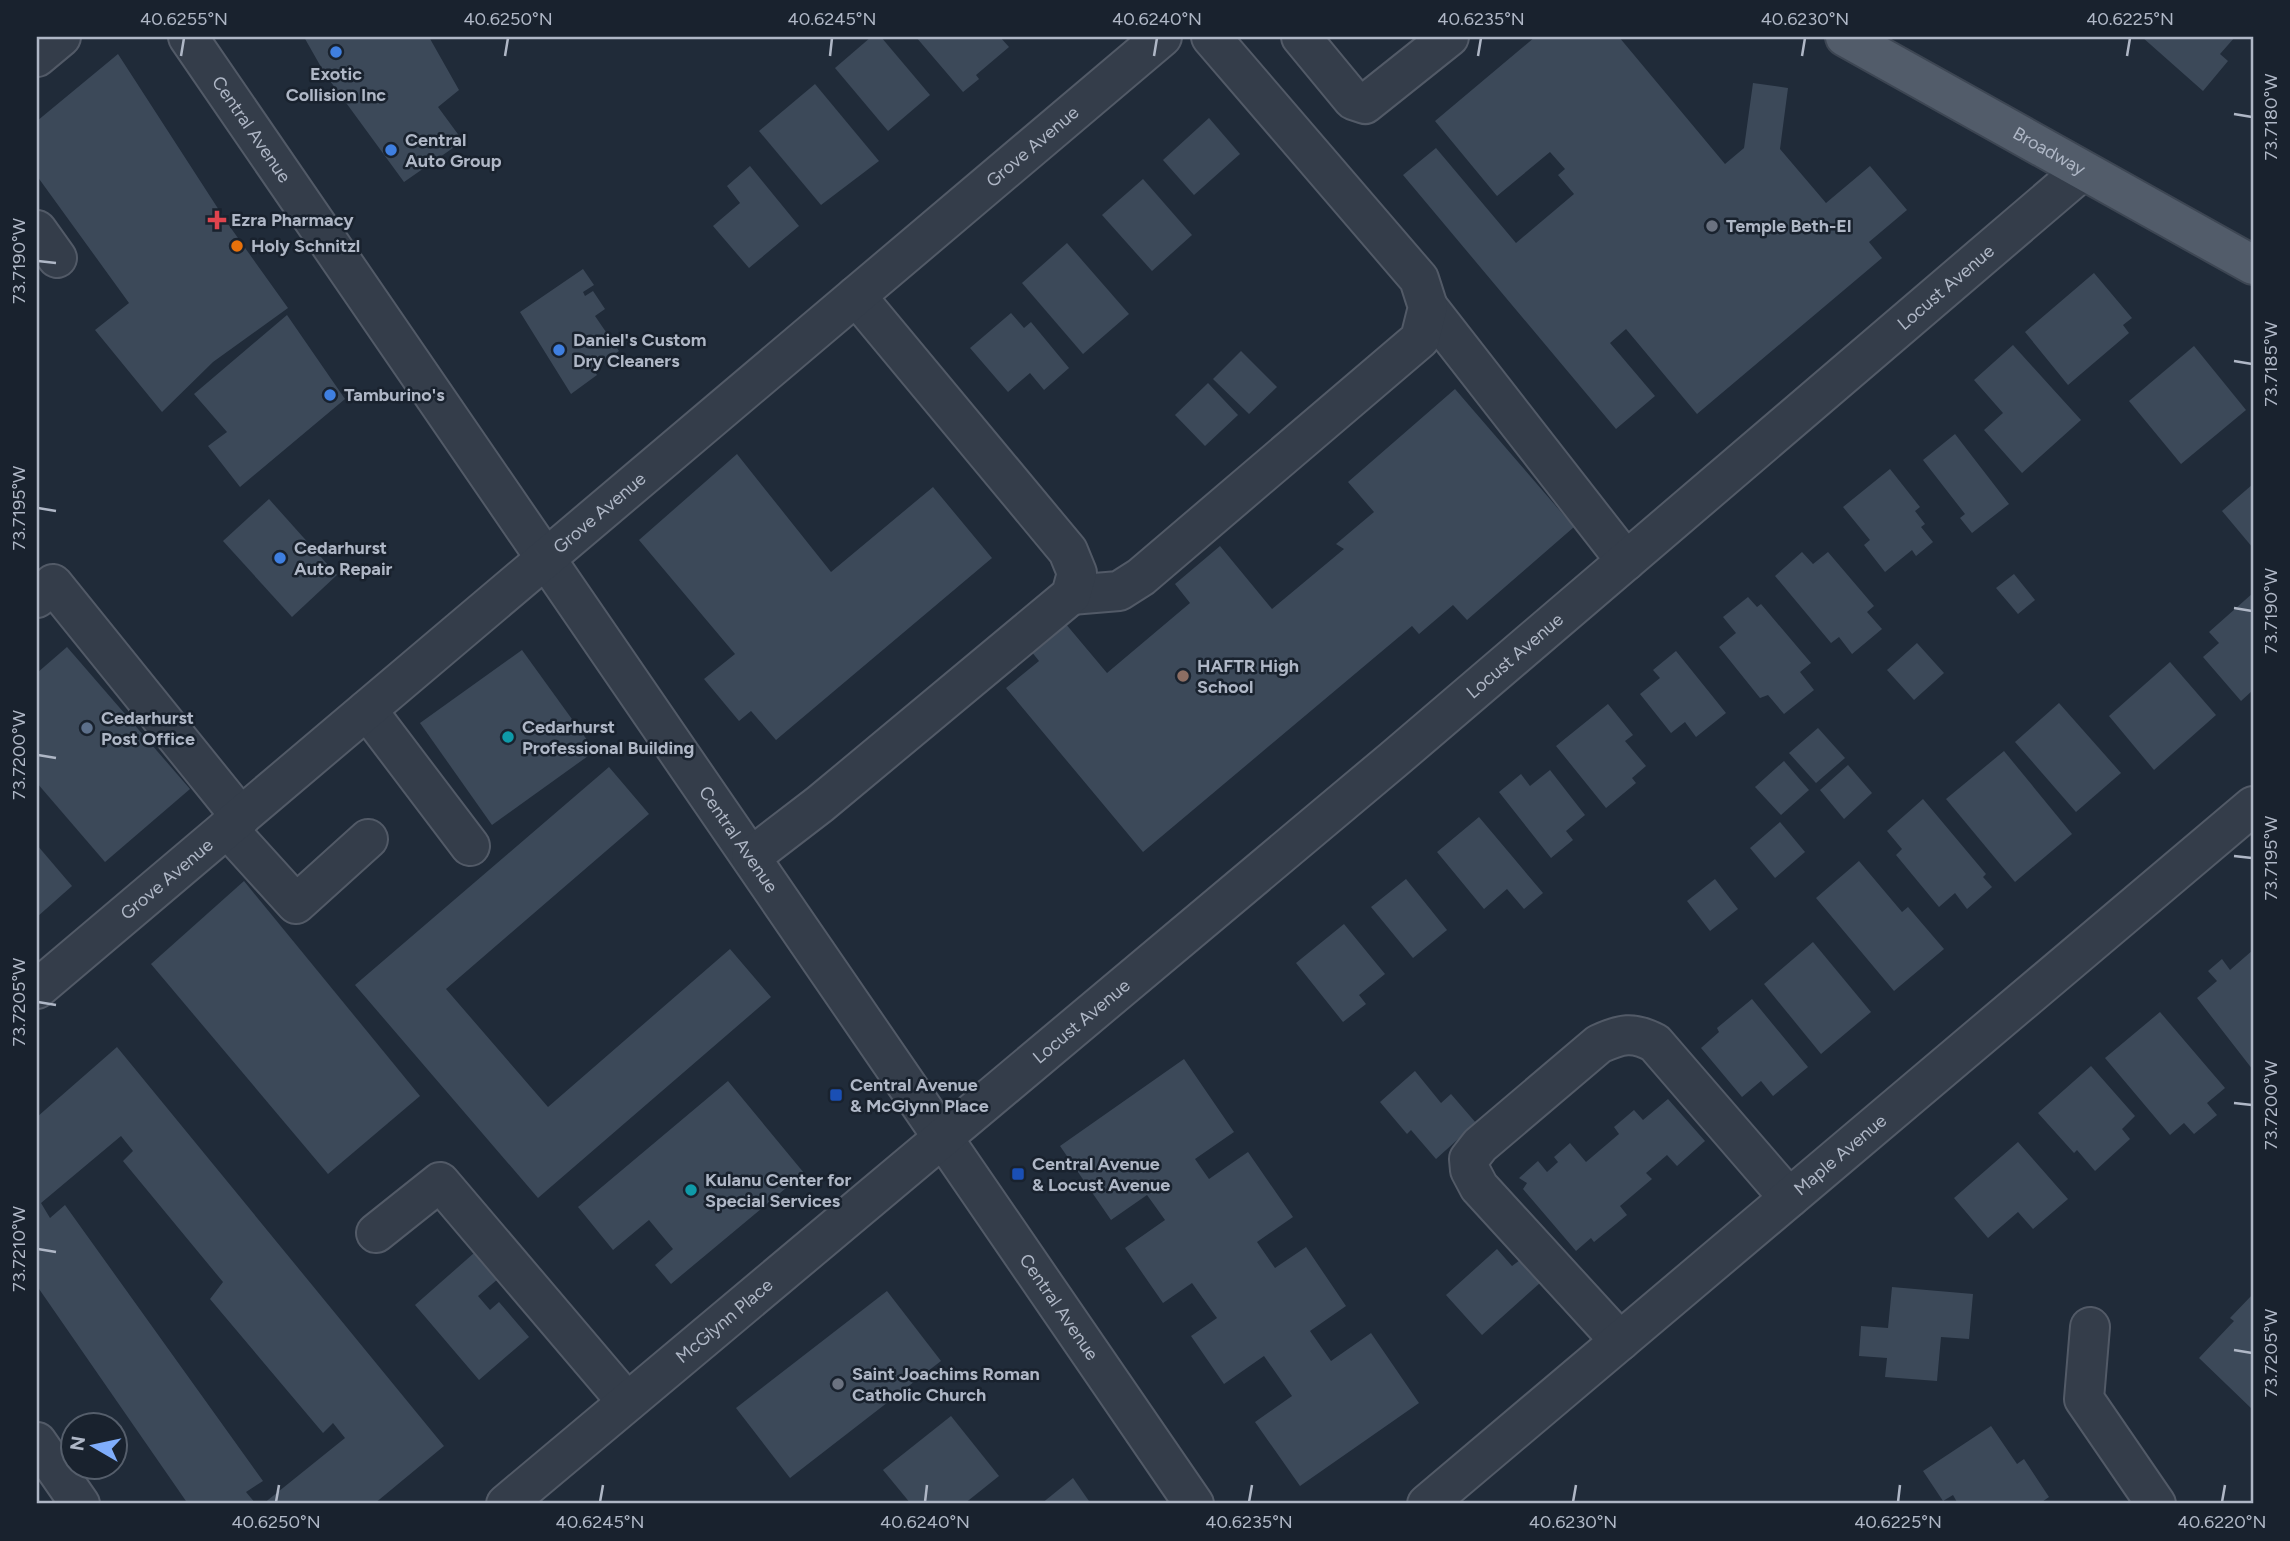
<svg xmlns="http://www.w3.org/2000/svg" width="2290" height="1541" viewBox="0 0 2290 1541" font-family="Figtree,sans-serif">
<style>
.building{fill:#3c4959}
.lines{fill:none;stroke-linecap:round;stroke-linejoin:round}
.minor-casing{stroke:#525a67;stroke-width:42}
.major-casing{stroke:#3d4653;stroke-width:42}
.minor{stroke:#343d4a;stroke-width:38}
.major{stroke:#525c6a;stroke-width:38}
.ticks{fill:none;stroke:#afb7c6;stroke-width:2.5}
.shop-dot{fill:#3f7fe0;stroke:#19222e;stroke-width:2.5}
.health-dot{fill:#e0444e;stroke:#19222e;stroke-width:2.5}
.worship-dot{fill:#6b7280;stroke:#19222e;stroke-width:2.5}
.food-dot{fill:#e8710a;stroke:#19222e;stroke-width:2.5}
.education-dot{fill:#8d6e63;stroke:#19222e;stroke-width:2.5}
.service-dot{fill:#5c6f8a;stroke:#19222e;stroke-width:2.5}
.culture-dot{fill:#0f9aa8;stroke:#19222e;stroke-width:2.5}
.transit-dot{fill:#1a4fb4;stroke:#19222e;stroke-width:2.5}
.labels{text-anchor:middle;stroke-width:5;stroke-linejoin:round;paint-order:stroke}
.poi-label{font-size:18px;font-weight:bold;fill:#afb7c6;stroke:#19222e;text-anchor:start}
.street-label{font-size:18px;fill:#afb7c6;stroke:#19222e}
.neatline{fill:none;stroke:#afb7c6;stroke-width:2.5}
.ticks-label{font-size:18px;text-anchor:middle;fill:#afb7c6}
</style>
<rect width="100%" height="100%" fill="#202b39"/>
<g class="building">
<path d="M304 37H429L459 90 438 107 463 141 404 182 325 74Z"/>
<path d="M871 37H881L930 95 888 131 835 68Z"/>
<path d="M916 37H1000L1009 47 976 75 979 79 963 92Z"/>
<path d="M1535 37H1619L1725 164 1744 148 1753 83 1788 88 1780 149 1826 203 1870 166 1907 210 1869 242 1882 258 1697 414 1626 329 1610 343 1655 396 1616 429 1403 175 1436 148 1516 243 1574 194 1558 175 1565 169 1550 152 1497 196 1435 121Z"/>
<path d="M2142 37H2235L2220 54 2228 61 2203 91Z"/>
<path d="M118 54 228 224 288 308 213 362 162 412 95 330 129 303 37 176V121Z"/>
<path d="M815 84 879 161 821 205 759 131Z"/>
<path d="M1209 118 1240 154 1194 195 1163 160Z"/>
<path d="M750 166 799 226 749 268 713 226 740 203 727 186Z"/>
<path d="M1143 179 1192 235 1152 271 1102 215Z"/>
<path d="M1067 243 1129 314 1083 354 1022 283Z"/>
<path d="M583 269 594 285 583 292 585 296 593 291 605 309 595 316 619 351 593 369 597 375 571 394 520 312Z"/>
<path d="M2094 273 2132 318 2123 325 2129 333 2068 385 2025 332Z"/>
<path d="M1011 313 1024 328 1031 322 1069 368 1044 390 1030 373 1008 392 970 348Z"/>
<path d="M287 315 345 399 240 487 208 446 227 432 194 394Z"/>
<path d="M2013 345 2081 420 2022 473 1984 430 2003 413 1974 380Z"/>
<path d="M2194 346 2246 410 2181 464 2129 401Z"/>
<path d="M1241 351 1277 387 1249 414 1213 379Z"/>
<path d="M1208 383 1238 415 1205 446 1175 415Z"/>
<path d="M1455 389 1574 527 1467 620 1453 605 1419 634 1412 626 1143 852 1006 688 1039 661 1031 651 1065 623 1107 673 1190 603 1175 584 1220 546 1272 609 1344 549 1336 544 1374 512 1348 482Z"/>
<path d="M1955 434 2009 504 1972 533 1960 518 1965 514 1923 460Z"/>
<path d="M737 454 831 572 933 487 992 558 776 740 751 711 739 721 704 679 735 654 639 540Z"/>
<path d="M1890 469 1920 507 1915 511 1925 524 1921 527 1933 542 1916 556 1912 550 1885 572 1864 545 1870 540 1843 507Z"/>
<path d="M2253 484V548L2222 511Z"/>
<path d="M269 499 337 575 292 617 223 541Z"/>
<path d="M1802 552 1813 564 1828 552 1874 606 1867 612 1882 629 1852 654 1839 637 1831 643 1775 576Z"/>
<path d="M2014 574 2035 600 2018 614 1996 588Z"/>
<path d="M2253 593V690L2241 701 2203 657 2219 643 2209 632Z"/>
<path d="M1748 597 1757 607 1761 604 1811 663 1800 672 1814 690 1784 714 1768 695 1760 698 1719 647 1736 633 1723 617Z"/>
<path d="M1917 643 1944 673 1914 700 1887 670Z"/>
<path d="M67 647 190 789 105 862 37 783V673Z"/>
<path d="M522 650 595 751 492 825 420 723Z"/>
<path d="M1676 651 1726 713 1696 737 1685 722 1671 733 1640 694 1660 678 1653 670Z"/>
<path d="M2170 662 2216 715 2154 770 2109 716Z"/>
<path d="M2059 703 2121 773 2076 812 2015 742Z"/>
<path d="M1608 704 1633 735 1625 741 1646 766 1632 778 1636 783 1606 808 1556 746Z"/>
<path d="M1818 728 1845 758 1816 783 1789 753Z"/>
<path d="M2004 751 2072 834 2015 882 1946 799Z"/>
<path d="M1784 761 1809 790 1781 815 1755 787Z"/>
<path d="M1848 765 1872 793 1844 819 1820 790Z"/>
<path d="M609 767 649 814 446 989 548 1107 730 949 771 997 538 1198 355 985Z"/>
<path d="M1550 770 1585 815 1566 831 1573 840 1551 858 1499 792 1521 774 1530 786Z"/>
<path d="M1923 799 1986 874 1983 877 1992 887 1967 909 1955 893 1939 907 1896 855 1902 849 1887 831Z"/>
<path d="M1479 817 1543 893 1524 909 1507 889 1484 909 1437 852Z"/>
<path d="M1780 822 1805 852 1775 878 1750 848Z"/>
<path d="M37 845 72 886 37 917Z"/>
<path d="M1859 861 1902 912 1908 907 1944 949 1894 991 1816 898Z"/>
<path d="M1406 879 1447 930 1413 958 1371 907Z"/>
<path d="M1715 879 1738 909 1710 931 1687 901Z"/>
<path d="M244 881 420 1096 328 1174 151 964Z"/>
<path d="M1344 924 1385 974 1359 995 1366 1004 1343 1022 1296 963Z"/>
<path d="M1813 942 1871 1012 1821 1054 1764 984Z"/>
<path d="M2253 950V1070L2197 998 2217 981 2208 971 2222 959 2230 970Z"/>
<path d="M1752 999 1808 1067 1773 1096 1761 1081 1742 1097 1701 1048 1719 1032 1717 1028Z"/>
<path d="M2160 1012 2225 1088 2207 1103 2217 1115 2194 1134 2184 1123 2170 1135 2105 1058Z"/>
<path d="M117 1047 444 1446 374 1504H263L345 1438 333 1423 323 1433 210 1299 223 1282 123 1161 133 1151 121 1136 41 1203 50 1218 65 1205 263 1481 246 1492 256 1504H188L37 1286V1117Z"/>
<path d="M1184 1059 1234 1132 1195 1159 1209 1179 1248 1152 1293 1217 1257 1242 1275 1268 1306 1247 1346 1306 1310 1331 1331 1361 1371 1333 1419 1403 1300 1486 1255 1422 1292 1396 1264 1356 1224 1384 1191 1336 1217 1318 1192 1283 1163 1303 1125 1248 1165 1220 1147 1195 1111 1220 1060 1146Z"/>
<path d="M2091 1066 2135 1116 2122 1129 2130 1139 2095 1171 2077 1150 2074 1153 2038 1113Z"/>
<path d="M1415 1071 1441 1103 1451 1094 1476 1123 1436 1159 1411 1130 1407 1134 1380 1102Z"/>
<path d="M728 1081 804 1173 671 1284 655 1265 673 1249 649 1220 613 1250 578 1207Z"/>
<path d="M1668 1099 1705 1141 1677 1166 1667 1155 1646 1173 1652 1179 1620 1206 1627 1215 1594 1242 1591 1238 1576 1251 1523 1189 1527 1183 1519 1178 1538 1161 1547 1172 1558 1162 1554 1157 1570 1143 1586 1162 1619 1134 1614 1127 1634 1110 1643 1120Z"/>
<path d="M2018 1142 2068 1199 2033 1229 2018 1212 1988 1238 1954 1198Z"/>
<path d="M482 1246 505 1273 478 1296 490 1310 499 1302 529 1337 479 1380 415 1305Z"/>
<path d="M1497 1249 1512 1266 1520 1260 1540 1283 1482 1335 1446 1295Z"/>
<path d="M1892 1287 1973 1294 1969 1339 1941 1337 1937 1381 1885 1377 1887 1358 1859 1356 1861 1326 1888 1328Z"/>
<path d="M887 1291 941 1361 790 1478 736 1408Z"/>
<path d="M2253 1294V1410L2199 1358 2234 1321 2230 1318Z"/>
<path d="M951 1416 999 1476 964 1504H911L883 1470Z"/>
<path d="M1991 1426 2017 1464 2024 1459 2049 1497 2039 1504H1958L1953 1495 1943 1501 1923 1471Z"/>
<path d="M1073 1478 1091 1504H1041Z"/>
</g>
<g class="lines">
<defs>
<g id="minor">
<path id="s1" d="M188 37 1194 1504"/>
<path d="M1301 37 1353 100 1365 104 1449 37"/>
<path d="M37 57 61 37"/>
<path d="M37 230 57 258"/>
<path d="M1428 307 1626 561"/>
<path d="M1071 595 1119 591 1141 577 1420 339 1428 307 1419 279 1211 37"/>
<path d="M37 598 53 584 241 817"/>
<path d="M367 710 470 846"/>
<path d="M227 828 296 904 368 839"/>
<path d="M751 857 820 804 1071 595 1077 573 1068 551 856 296"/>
<path id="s2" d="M37 989 1162 37"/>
<path d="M376 1233 440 1182 627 1402"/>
<path d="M2090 1327 2084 1399 2156 1504"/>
<path d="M1620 1341 1479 1187 1470 1170 1469 1159 1480 1145 1599 1044C1621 1034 1633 1031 1655 1043L1789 1198"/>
<path d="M37 1442 80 1504"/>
<path id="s3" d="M506 1504 1393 760 2082 171"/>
<path id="s4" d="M1427 1504 2253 806"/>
</g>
<g id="major">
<path id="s5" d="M1845 37 2253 265"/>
</g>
</defs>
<use href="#minor" class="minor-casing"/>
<use href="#major" class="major-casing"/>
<use href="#minor" class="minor"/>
<use href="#major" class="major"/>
</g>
<path class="ticks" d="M181 56 184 38M505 56 508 38M830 56 832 38M1154 56 1157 38M1478 56 1481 38M1802 56 1805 38M2127 56 2130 38M2234 114 2252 117M38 261 56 263M2234 361 2252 364M38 508 56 511M2234 608 2252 611M38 755 56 758M2234 856 2252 858M38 1002 56 1005M2234 1103 2252 1105M38 1249 56 1252M2234 1350 2252 1353M276 1502 279 1485M600 1502 603 1485M925 1502 927 1485M1249 1502 1252 1485M1573 1502 1576 1485M1898 1502 1900 1485M2222 1502 2225 1485"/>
<g class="shop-dot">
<circle cx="336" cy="52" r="7"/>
<circle cx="391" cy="150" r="7"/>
<circle cx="559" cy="350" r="7"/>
<circle cx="330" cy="395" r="7"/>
<circle cx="280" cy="558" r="7"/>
</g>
<path class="health-dot" d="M213.5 209.5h7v7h7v7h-7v7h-7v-7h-7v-7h7z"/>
<g class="worship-dot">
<circle cx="1712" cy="226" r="7"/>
<circle cx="838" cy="1384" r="7"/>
</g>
<circle class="food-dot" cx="237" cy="246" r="7"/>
<circle class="education-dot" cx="1183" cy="676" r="7"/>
<circle class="service-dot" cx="87" cy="728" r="7"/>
<g class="culture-dot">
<circle cx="508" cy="737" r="7"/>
<circle cx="691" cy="1190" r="7"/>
</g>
<g class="transit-dot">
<rect x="829" y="1088" width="14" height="14" rx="3.5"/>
<rect x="1011" y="1167" width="14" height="14" rx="3.5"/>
</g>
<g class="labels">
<g class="poi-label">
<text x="336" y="80" text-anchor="middle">Exotic<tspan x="336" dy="21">Collision Inc</tspan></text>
<text x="405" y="146">Central<tspan x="405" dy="21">Auto Group</tspan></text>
<text x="231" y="226">Ezra Pharmacy</text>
<text x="1726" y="232">Temple Beth-El</text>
<text x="251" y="252">Holy Schnitzl</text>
<text x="573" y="346">Daniel's Custom<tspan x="573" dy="21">Dry Cleaners</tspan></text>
<text x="344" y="401">Tamburino's</text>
<text x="294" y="554">Cedarhurst<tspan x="294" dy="21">Auto Repair</tspan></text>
<text x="1197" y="672">HAFTR High<tspan x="1197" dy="21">School</tspan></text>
<text x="101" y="724">Cedarhurst<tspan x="101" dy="21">Post Office</tspan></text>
<text x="522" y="733">Cedarhurst<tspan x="522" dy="21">Professional Building</tspan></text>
<text x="850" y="1091">Central Avenue<tspan x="850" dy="21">&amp; McGlynn Place</tspan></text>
<text x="1032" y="1170">Central Avenue<tspan x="1032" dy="21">&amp; Locust Avenue</tspan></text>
<text x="705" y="1186">Kulanu Center for<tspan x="705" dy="21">Special Services</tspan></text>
<text x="852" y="1380">Saint Joachims Roman<tspan x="852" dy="21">Catholic Church</tspan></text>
</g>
<g class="street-label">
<text dy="6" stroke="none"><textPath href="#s1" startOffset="112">Central Avenue</textPath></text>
<text dy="6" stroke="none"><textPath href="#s2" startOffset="1304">Grove Avenue</textPath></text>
<text dy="6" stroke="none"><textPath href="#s5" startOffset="234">Broadway</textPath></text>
<text dy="6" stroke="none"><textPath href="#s3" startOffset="1885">Locust Avenue</textPath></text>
<text dy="6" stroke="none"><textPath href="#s2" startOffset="737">Grove Avenue</textPath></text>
<text dy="6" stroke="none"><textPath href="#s3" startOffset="1318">Locust Avenue</textPath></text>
<text dy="6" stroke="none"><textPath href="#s1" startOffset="973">Central Avenue</textPath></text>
<text dy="6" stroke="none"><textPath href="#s2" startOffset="170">Grove Avenue</textPath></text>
<text dy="6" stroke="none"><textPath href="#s3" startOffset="751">Locust Avenue</textPath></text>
<text dy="6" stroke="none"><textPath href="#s4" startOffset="541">Maple Avenue</textPath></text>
<text dy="6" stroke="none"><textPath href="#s1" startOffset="1540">Central Avenue</textPath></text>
<text dy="6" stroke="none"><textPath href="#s3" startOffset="285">McGlynn Place</textPath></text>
</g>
</g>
<rect width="2290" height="1541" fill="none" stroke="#19222e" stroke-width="77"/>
<g transform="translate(94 1446) rotate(279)"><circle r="33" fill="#19222e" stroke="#555e6b" stroke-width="2"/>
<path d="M0-5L12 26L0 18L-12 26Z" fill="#7fadfb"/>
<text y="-10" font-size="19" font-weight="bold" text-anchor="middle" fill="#afb7c6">N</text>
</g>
<rect x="38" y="38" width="2214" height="1464" class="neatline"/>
<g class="ticks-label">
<text x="184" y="25">40.6255°N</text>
<text x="508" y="25">40.6250°N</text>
<text x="832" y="25">40.6245°N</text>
<text x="1157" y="25">40.6240°N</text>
<text x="1481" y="25">40.6235°N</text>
<text x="1805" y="25">40.6230°N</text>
<text x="2130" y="25">40.6225°N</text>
<text transform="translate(2271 117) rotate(-90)" y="6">73.7180°W</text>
<text transform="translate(19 261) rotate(-90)" y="6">73.7190°W</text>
<text transform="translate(2271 364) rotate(-90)" y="6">73.7185°W</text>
<text transform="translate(19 508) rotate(-90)" y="6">73.7195°W</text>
<text transform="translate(2271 611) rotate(-90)" y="6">73.7190°W</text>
<text transform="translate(19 755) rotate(-90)" y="6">73.7200°W</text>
<text transform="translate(2271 858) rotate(-90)" y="6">73.7195°W</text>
<text transform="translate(19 1002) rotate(-90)" y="6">73.7205°W</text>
<text transform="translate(2271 1105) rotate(-90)" y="6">73.7200°W</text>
<text transform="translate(19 1249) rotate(-90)" y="6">73.7210°W</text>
<text transform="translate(2271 1353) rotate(-90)" y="6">73.7205°W</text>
<text x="276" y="1528">40.6250°N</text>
<text x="600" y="1528">40.6245°N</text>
<text x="925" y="1528">40.6240°N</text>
<text x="1249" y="1528">40.6235°N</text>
<text x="1573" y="1528">40.6230°N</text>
<text x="1898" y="1528">40.6225°N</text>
<text x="2222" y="1528">40.6220°N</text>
</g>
</svg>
